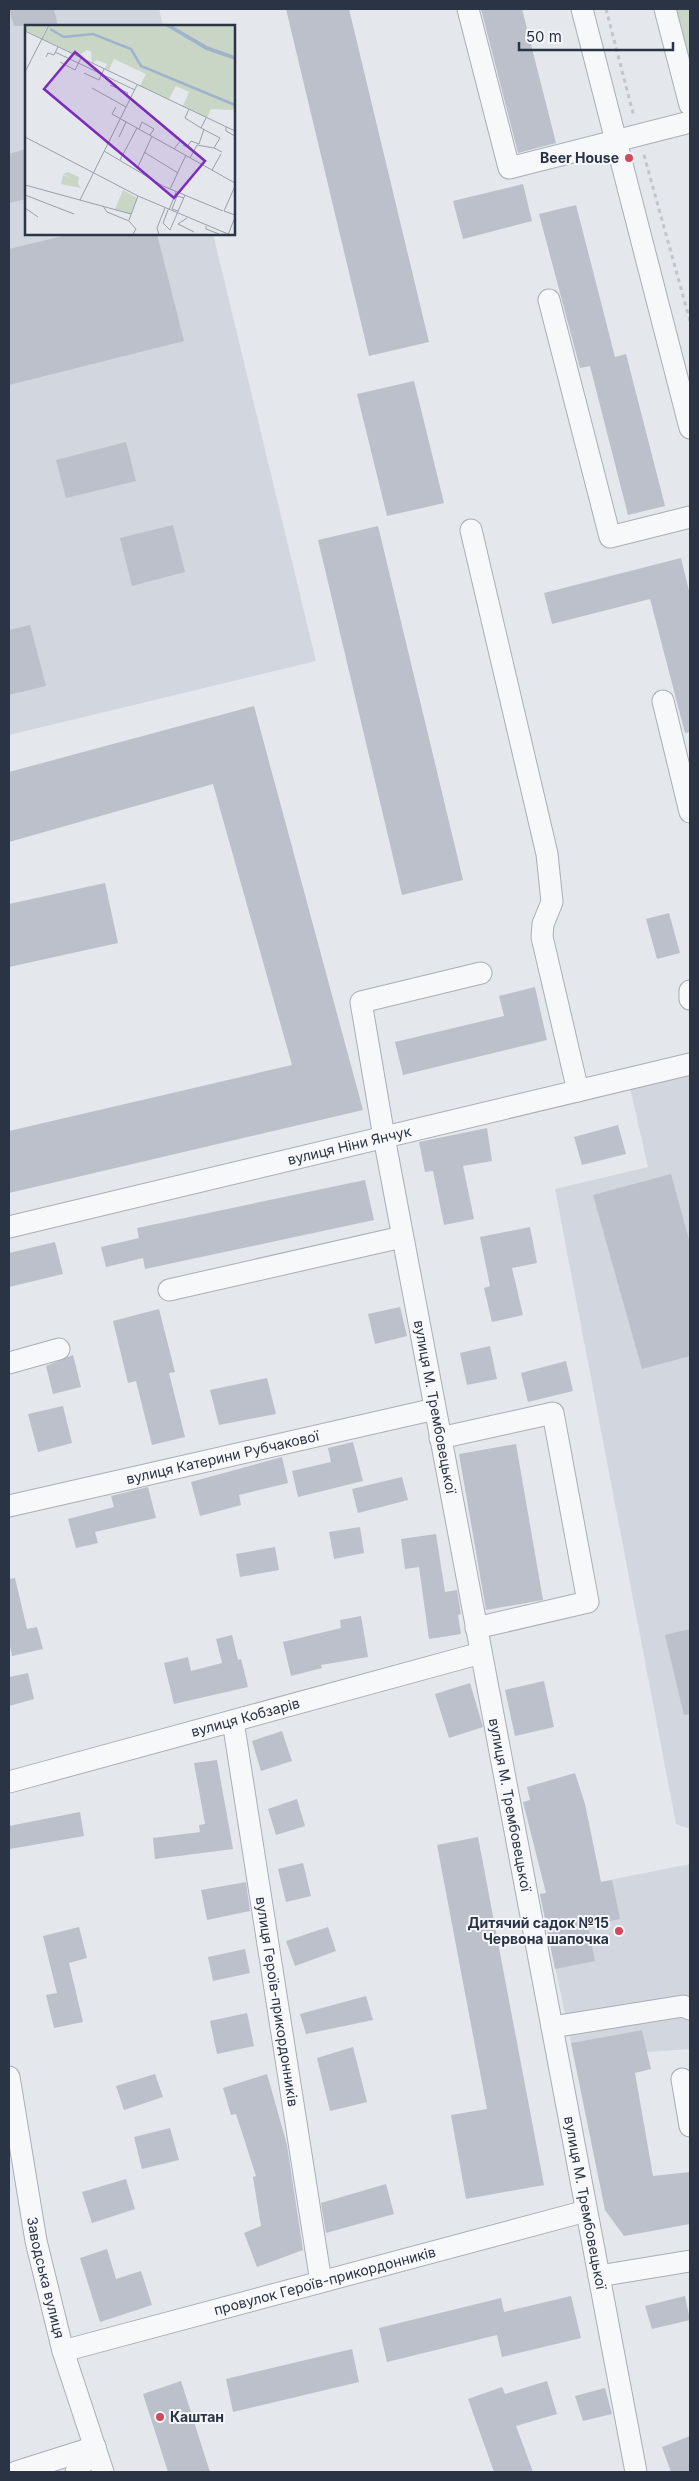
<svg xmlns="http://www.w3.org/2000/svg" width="699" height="2481" viewBox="0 0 699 2481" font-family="Inter,sans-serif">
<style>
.built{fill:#d2d6de}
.green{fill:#c9d6c5}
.building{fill:#bbc0ca}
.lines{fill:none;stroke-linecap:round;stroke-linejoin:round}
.minor-casing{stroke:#a9aeb7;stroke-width:23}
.path{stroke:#c2c5cb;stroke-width:3;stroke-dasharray:4 4;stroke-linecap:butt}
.minor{stroke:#f7f8fa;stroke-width:21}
.poi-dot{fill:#d1495b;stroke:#f4f6f9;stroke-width:2}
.labels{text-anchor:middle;stroke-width:4;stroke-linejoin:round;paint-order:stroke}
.poi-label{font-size:14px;font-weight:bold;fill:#2b3445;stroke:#f4f6f9;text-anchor:end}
.street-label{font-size:14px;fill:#2b3445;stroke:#f4f6f9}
.inset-river{fill:none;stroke:#9fb4cc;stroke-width:2.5}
.inset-road{fill:none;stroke:#9a9fa9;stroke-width:1}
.view{fill:#7b2cbf;fill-opacity:0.15;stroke:#7b2cbf;stroke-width:2.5}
.inset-edge{fill:none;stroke:#2b3445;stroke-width:2.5}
</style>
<rect width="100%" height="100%" fill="#e4e7ec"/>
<g class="built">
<path d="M9 9H159L163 26H26V234H213L316 661 9 735Z"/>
<path d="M690 1074V1829L676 1824 555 1189 648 1167 630 1088Z"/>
<path d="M690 1864V2049L647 2052 642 2030 571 2043 540 1894Z"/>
</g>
<path class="green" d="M675 9H690V67Z"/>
<g class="building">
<path d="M9 9H54L58 26H14Z"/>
<path d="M286 9H349L429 342 369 356Z"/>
<path d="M481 9H522L556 143 518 153Z"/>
<path d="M26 149V199L9 203V154Z"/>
<path d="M523 184 532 221 463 239 453 201Z"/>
<path d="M576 205 615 357 626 354 665 506 628 515 590 366 580 368 539 214Z"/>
<path d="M71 234H157L184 341 9 385V249Z"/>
<path d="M414 381 444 503 387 516 357 394Z"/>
<path d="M126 442 136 481 66 498 56 460Z"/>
<path d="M173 525 185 572 132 586 120 538Z"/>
<path d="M378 526 463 880 402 895 318 540Z"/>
<path d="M681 558 690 595V732L685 733 650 599 552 624 544 593Z"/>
<path d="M30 625 46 686 9 695V630Z"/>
<path d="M254 706 363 1110 9 1193V1131L292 1065 213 784 9 842V772Z"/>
<path d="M105 883 118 943 9 967V904Z"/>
<path d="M669 913 680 953 657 959 646 919Z"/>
<path d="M535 987 547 1040 403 1075 395 1042 504 1016 499 996Z"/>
<path d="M618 1125 626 1154 582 1165 574 1137Z"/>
<path d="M487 1128 492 1161 463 1166 474 1219 444 1225 433 1171 425 1172 419 1142Z"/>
<path d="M671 1174 690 1243V1356L642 1369 593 1195Z"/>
<path d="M365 1180 374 1220 145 1269 143 1258 106 1267 101 1247 139 1238 137 1228Z"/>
<path d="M530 1227 537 1263 512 1268 523 1315 492 1322 484 1288 490 1286 480 1237Z"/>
<path d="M55 1242 63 1274 9 1287V1253Z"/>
<path d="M400 1307 407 1336 375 1344 368 1314Z"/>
<path d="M159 1309 175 1372 169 1373 185 1437 152 1445 136 1381 128 1383 113 1321Z"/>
<path d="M490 1346 497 1379 467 1385 460 1353Z"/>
<path d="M73 1355 81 1387 53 1394 46 1366Z"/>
<path d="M566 1361 573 1391 528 1402 521 1373Z"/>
<path d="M267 1378 276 1414 219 1425 210 1390Z"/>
<path d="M63 1406 72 1443 38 1452 28 1414Z"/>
<path d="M353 1442 363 1481 298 1497 292 1471 331 1462 328 1448Z"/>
<path d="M516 1444 543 1600 486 1610 459 1454Z"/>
<path d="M282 1457 288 1483 239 1495 241 1505 200 1516 191 1482Z"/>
<path d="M402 1477 408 1500 358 1513 352 1489Z"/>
<path d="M148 1487 156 1518 95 1532 98 1543 76 1548 68 1519 114 1507 111 1496Z"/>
<path d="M360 1527 364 1553 334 1559 329 1532Z"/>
<path d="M436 1534 445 1592 457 1590 461 1614 458 1615 461 1634 429 1639 419 1567 405 1569 401 1539Z"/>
<path d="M275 1547 279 1570 240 1577 236 1554Z"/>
<path d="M15 1578 27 1629 37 1627 43 1649 12 1656 9 1641V1579Z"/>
<path d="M361 1616 368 1657 321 1665 322 1668 291 1676 283 1642 341 1628 340 1620Z"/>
<path d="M690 1629V1714L684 1715 665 1635Z"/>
<path d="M232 1635 238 1660 241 1659 248 1687 174 1704 164 1663 188 1657 191 1671 222 1663 216 1639Z"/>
<path d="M28 1673 34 1699 9 1706V1677Z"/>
<path d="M544 1681 554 1727 515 1736 505 1690Z"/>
<path d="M470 1683 483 1727 449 1738 435 1694Z"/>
<path d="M282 1731 292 1761 261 1771 252 1741Z"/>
<path d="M217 1760 233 1849 155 1859 153 1838 200 1832 199 1825 205 1824 194 1763Z"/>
<path d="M575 1773 585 1804 601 1882 612 1880 620 1919 588 1926 595 1961 555 1969 540 1894 546 1893 523 1802 530 1800 527 1787Z"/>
<path d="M297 1799 305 1826 276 1835 268 1809Z"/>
<path d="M80 1812 84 1836 10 1849 9 1826Z"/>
<path d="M478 1837 544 2185 466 2199 451 2115 487 2109 437 1845Z"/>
<path d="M303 1863 311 1896 286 1902 278 1869Z"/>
<path d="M246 1882 250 1911 207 1920 201 1890Z"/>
<path d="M79 1927 87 1958 69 1963 83 2022 54 2028 46 1995 57 1993 43 1936Z"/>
<path d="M328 1927 336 1951 295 1966 286 1941Z"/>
<path d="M245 1949 250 1973 213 1981 208 1957Z"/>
<path d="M366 1996 373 2020 306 2034 300 2014Z"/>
<path d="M247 2013 254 2046 217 2054 210 2021Z"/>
<path d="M642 2030 651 2069 635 2073 653 2176 690 2172V2224L624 2236 605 2210 571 2043Z"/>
<path d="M353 2047 367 2102 330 2111 317 2058Z"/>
<path d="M155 2074 163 2097 124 2110 116 2086Z"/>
<path d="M267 2074 287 2145 303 2250 257 2267 244 2233 261 2226 253 2177 256 2176 236 2114 231 2115 223 2088Z"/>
<path d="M170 2128 179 2160 142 2169 134 2137Z"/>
<path d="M126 2179 135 2209 92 2223 82 2192Z"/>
<path d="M386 2184 394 2214 326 2233 321 2203Z"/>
<path d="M107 2249 116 2279 141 2271 152 2305 100 2322 80 2258Z"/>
<path d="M571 2296 581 2338 502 2357 497 2335 387 2362 379 2328 501 2298 504 2312Z"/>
<path d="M685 2296 690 2320 652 2329 645 2306Z"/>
<path d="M352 2349 359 2382 233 2412 226 2379Z"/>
<path d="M181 2381 210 2472H168L143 2394Z"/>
<path d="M547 2381 557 2414 516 2426 533 2472H494L468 2399 502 2387 505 2394Z"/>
<path d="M605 2388 612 2414 583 2421 575 2396Z"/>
<path d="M690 2436V2472H671L662 2447Z"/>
</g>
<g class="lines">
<defs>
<g id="minor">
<path d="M468 9 509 168 690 122"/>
<path d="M582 9 690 428"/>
<path d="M665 9 690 105"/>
<path d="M549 300 610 537 690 517"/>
<path d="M471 530 547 854 552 902 543 924 542 937 578 1091"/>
<path d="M663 701 690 812"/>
<path id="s1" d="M481 973 361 1002 384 1137 636 2472"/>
<path d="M690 991V999"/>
<path id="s2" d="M9 1227 690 1064"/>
<path d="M169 1290 402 1237"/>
<path d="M9 1363 59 1349"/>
<path d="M440 1438 553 1413 588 1602 476 1628"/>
<path id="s3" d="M9 1506 435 1409"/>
<path id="s4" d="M233 1721 321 2282"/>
<path id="s5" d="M9 1782 481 1653"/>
<path d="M552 2027 683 2006 690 2009"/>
<path id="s6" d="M9 2077 36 2241 63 2351 103 2472"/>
<path d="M682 2079 690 2126"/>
<path d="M599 2276 690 2261"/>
<path id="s7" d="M63 2351 586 2211"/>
<path d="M16 2472 95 2447"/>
<path d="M76 2472 95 2447"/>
</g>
</defs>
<use href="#minor" class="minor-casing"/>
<g class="path">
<path d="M606 9 634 117"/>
<path d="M644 155 690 321"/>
</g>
<use href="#minor" class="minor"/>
</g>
<g class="poi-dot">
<circle cx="629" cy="158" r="5"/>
<circle cx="619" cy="1931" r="5"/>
<circle cx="160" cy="2417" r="5"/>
</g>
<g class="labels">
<g class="poi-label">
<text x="619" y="163">Beer House</text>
<text x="609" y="1928">Дитячий садок №15<tspan x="609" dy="16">Червона шапочка</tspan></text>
<text x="170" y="2422" text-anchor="start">Каштан</text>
</g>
<g class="street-label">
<text dy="5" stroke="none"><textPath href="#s2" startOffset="350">вулиця Ніни Янчук</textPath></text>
<text dy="5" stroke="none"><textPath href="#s1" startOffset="535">вулиця М. Трембовецької</textPath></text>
<text dy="5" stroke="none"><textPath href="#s3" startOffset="219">вулиця Катерини Рубчакової</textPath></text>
<text dy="5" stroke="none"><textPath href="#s5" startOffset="245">вулиця Кобзарів</textPath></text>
<text dy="5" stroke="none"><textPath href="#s1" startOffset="940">вулиця М. Трембовецької</textPath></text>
<text dy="5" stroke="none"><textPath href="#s4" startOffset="284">вулиця Героїв-прикордонників</textPath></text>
<text dy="5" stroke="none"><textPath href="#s1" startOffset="1345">вулиця М. Трембовецької</textPath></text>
<text dy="5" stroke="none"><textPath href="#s6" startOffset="204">Заводська вулиця</textPath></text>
<text dy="5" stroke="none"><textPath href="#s7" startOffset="271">провулок Героїв-прикордонників</textPath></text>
</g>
</g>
<g transform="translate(25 25)">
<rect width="210" height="210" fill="#e4e7ec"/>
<path d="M0 0H23L16 13 0 5ZM24 0H210V85L186 84 182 93 158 81 164 67 151 61 144 74 115 61 121 49 89 34 84 45 80 44 82 39 72 35 67 38 66 27 62 25 54 31 17 14ZM43 147 54 152 53 159 56 163 36 159 38 150 47 154 38 149ZM98 165 112 173 106 189 90 184Z" fill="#c9d6c5"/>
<path d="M139 0H146L182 21 210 31V35L181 25Z" fill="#9fb4cc"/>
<path class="inset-river" d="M25 4 39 12 68 9 106 24 116 41 210 80"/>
<path class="inset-road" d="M0 6 210 106M30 27 110 65M21 32 23 28 29 30 33 22M35 37 50 45 56 33M0 47 24 0M59 48 74 55 79 44M85 60 103 68 101 71 105 74M67 63 101 82M91 82 87 89 210 158M164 84 160 93 176 103M181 93 176 103 195 113 189 123 197 127M201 102V106L210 111 209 114M114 104 117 97 129 104 125 110M148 110 156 115 149 124M0 112 113 171 203 209M94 112 101 97M158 120 162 122 166 116 174 119 179 104M79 126 138 161 198 186M119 127 153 148M165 133 172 120 189 123M95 135 112 103M112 144 127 111M187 145 196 129M0 160 106 189M210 161 199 186 210 190M145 164 161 130M0 170 49 189M55 175 112 60M78 181 82 187 104 196 111 204 108 209M0 183 13 192M143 185 138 198 145 205 160 170M144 185 151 167M153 186 147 184 152 171 159 173M162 193 153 199 169 207M104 195 113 171M181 201V204L194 209M134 210 132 203 140 183M203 210 210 192"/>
<path class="view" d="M50 27 180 136 149 173 19 64Z"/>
<rect width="210" height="210" class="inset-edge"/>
</g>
<rect width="699" height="2481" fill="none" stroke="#2b3445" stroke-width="20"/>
<path d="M519 42v8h154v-8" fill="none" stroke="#2b3445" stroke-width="2.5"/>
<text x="526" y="42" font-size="15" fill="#2b3445" stroke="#f4f6f9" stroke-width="4" paint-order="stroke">50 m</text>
</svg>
